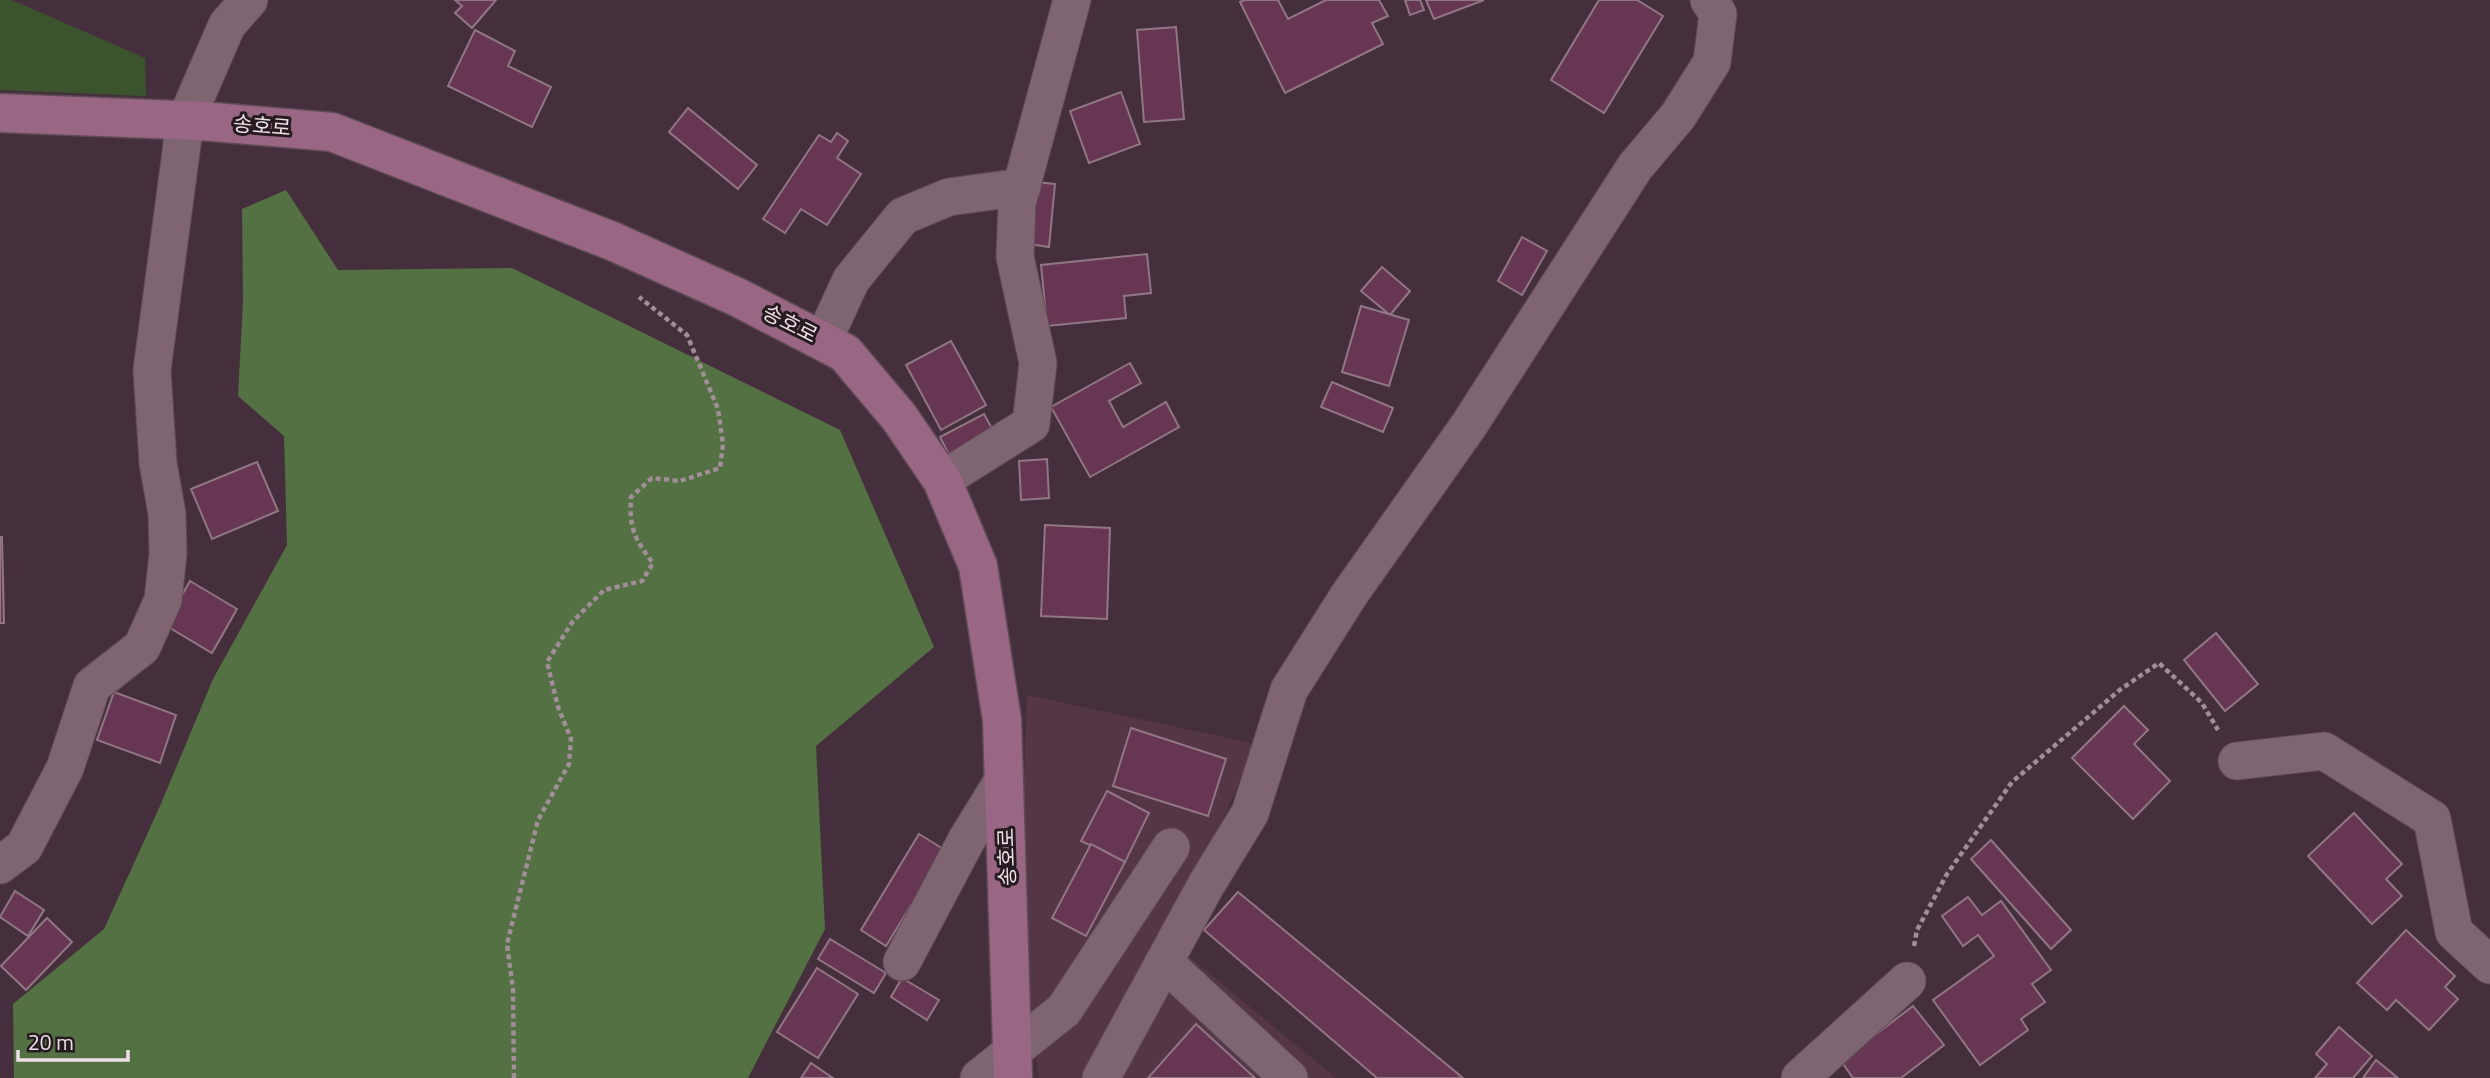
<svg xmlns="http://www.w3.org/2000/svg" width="2490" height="1078" viewBox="0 0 2490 1078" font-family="'Titillium Web','Noto Sans KR',sans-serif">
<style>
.built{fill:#543647}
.green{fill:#3b542d}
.forest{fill:#537142}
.building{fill:#663652;stroke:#917684;stroke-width:2}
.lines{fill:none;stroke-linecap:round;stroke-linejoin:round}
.minor-casing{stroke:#5f4b56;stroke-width:39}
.major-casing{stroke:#5f4b56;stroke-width:41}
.path{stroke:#a18e98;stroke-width:4.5;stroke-dasharray:5 3.5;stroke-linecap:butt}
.minor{stroke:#7f6472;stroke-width:37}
.major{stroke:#996783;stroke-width:38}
.labels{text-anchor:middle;stroke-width:6;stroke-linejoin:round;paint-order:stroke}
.street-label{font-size:21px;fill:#efdfe7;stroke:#261b21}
</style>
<rect width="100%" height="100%" fill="#462f3c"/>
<path class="built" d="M1027 695 1256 744 1204 862 1186 954 1336 1078H1039L1018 941Z"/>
<path class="green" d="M0 0H12L145 58 146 96 0 90Z"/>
<path class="forest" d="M286 190 338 270 512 268 840 430 934 647 816 746 825 929 748 1078H14L13 1004 104 929 160 806 213 679 287 545 284 436 238 396 243 301 242 209Z"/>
<g class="building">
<path d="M455 0H496L472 28 455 13 462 6Z"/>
<path d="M1244 0H1278L1288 19 1326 0H1379L1388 16 1372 23 1383 44 1285 93 1240 2Z"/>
<path d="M1405 0H1420L1424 10 1410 15Z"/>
<path d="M1426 0H1484L1434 19Z"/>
<path d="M1599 0H1637L1663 16 1604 113 1551 80Z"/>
<path d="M1176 27 1184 119 1144 122 1137 30Z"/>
<path d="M475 30 515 51 508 66 551 87 532 127 448 86Z"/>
<path d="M1121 92 1140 144 1089 163 1070 111Z"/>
<path d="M688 108 757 165 738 189 669 132Z"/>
<path d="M837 133 848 141 837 158 861 174 827 225 801 209 785 233 763 219 819 135 831 142Z"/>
<path d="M1035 182 1055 184 1049 247 1029 244Z"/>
<path d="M1522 237 1547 251 1522 295 1498 281Z"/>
<path d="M1147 254 1151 293 1124 296 1126 318 1047 326 1041 265Z"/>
<path d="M1382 267 1410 291 1390 315 1361 291Z"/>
<path d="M1361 306 1409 320 1389 386 1342 372Z"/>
<path d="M951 341 986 405 941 430 906 365Z"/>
<path d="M1130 363 1141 383 1109 401 1123 427 1166 402 1179 427 1090 477 1051 407Z"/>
<path d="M1332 382 1393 408 1383 432 1321 407Z"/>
<path d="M984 414 996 436 951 459 940 437Z"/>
<path d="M1047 459 1049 498 1021 500 1019 461Z"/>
<path d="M257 462 278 511 212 539 191 489Z"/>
<path d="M1045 525 1110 528 1107 619 1041 616Z"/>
<path d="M0 537H2L4 623H0Z"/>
<path d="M190 581 237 609 212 653 165 625Z"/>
<path d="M2216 633 2258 684 2225 711 2184 660Z"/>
<path d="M114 692 176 715 160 763 97 740Z"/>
<path d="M2124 706 2148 730 2134 744 2170 781 2133 819 2072 758Z"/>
<path d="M1131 728 1226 759 1208 816 1113 786Z"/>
<path d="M1107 791 1149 813 1125 862 1081 841Z"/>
<path d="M2354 813 2402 864 2386 879 2402 896 2372 924 2308 856Z"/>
<path d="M919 834 945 850 886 946 861 930Z"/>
<path d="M1991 840 2071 930 2051 949 1971 859Z"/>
<path d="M1091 844 1125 862 1086 936 1052 918Z"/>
<path d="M15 891 44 910 28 936 0 917Z"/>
<path d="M1238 892 1463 1078H1377L1204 930Z"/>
<path d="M1968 897 1982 915 2001 901 2051 970 2032 984 2045 1002 2021 1019 2028 1030 1980 1065 1933 1000 1994 956 1978 935 1963 946 1942 916Z"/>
<path d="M47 918 72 942 26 990 1 966Z"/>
<path d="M2406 930 2455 976 2445 987 2458 999 2429 1030 2396 1000 2387 1010 2357 983Z"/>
<path d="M830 939 886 973 874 993 818 959Z"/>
<path d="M817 968 858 994 818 1058 777 1032Z"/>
<path d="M902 978 939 1000 927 1020 891 997Z"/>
<path d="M1913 1006 1944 1045 1901 1078H1853L1841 1061Z"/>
<path d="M1196 1024 1255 1078H1148Z"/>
<path d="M2339 1027 2372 1056 2353 1078H2315L2327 1064 2316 1054Z"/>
<path d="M2376 1060 2398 1078H2363Z"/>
<path d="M811 1063 833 1078H801Z"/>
</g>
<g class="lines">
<defs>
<g id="minor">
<path d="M823 341 851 280 903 216 949 197 1022 187"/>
<path d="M942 480 1031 424 1038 363 1015 257 1017 203 1072 0"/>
<path d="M2237 761 2324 751 2432 819 2454 932 2490 965"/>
<path d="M0 865 24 847 65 768 92 686 142 647 163 600 168 554 167 514 158 463 152 370 185 122 227 25 249 0"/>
<path d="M902 962 967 839 1004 779"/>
<path d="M1164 962 1289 1078"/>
<path d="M979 1078 1064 1010 1171 847"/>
<path d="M1101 1078 1206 885 1250 813 1289 690 1349 595 1469 425 1635 167 1678 116 1712 62 1718 14 1709 0"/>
<path d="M1800 1078 1907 981"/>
</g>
<path id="major" d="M0 113 202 121 332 132 612 241 737 297 845 353 899 417 942 480 978 566 1002 720 1013 1078"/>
</defs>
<use href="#minor" class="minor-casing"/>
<use href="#major" class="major-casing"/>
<g class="path">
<path d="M1914 946 1917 930 1947 874 2012 782 2121 689 2159 663 2202 703 2218 730"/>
<path d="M514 1078 513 990 507 944 538 820 569 764 571 739 558 707 547 662 573 621 604 590 642 581 653 563C634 539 629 527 631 497L652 478 680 481 720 468 723 444 718 409 687 335 639 297"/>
</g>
<use href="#minor" class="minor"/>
<use href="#major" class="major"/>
</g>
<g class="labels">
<g class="street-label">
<text transform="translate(262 126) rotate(5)" y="7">송호로</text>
<text transform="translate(790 324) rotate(27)" y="7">송호로</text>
<text transform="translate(1007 857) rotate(-92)" y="7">송호로</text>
</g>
</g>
<path d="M18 1050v10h110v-10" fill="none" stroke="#efdfe7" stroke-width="3.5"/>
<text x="28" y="1050" font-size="21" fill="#efdfe7" stroke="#261b21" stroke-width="5" paint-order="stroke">20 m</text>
</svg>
